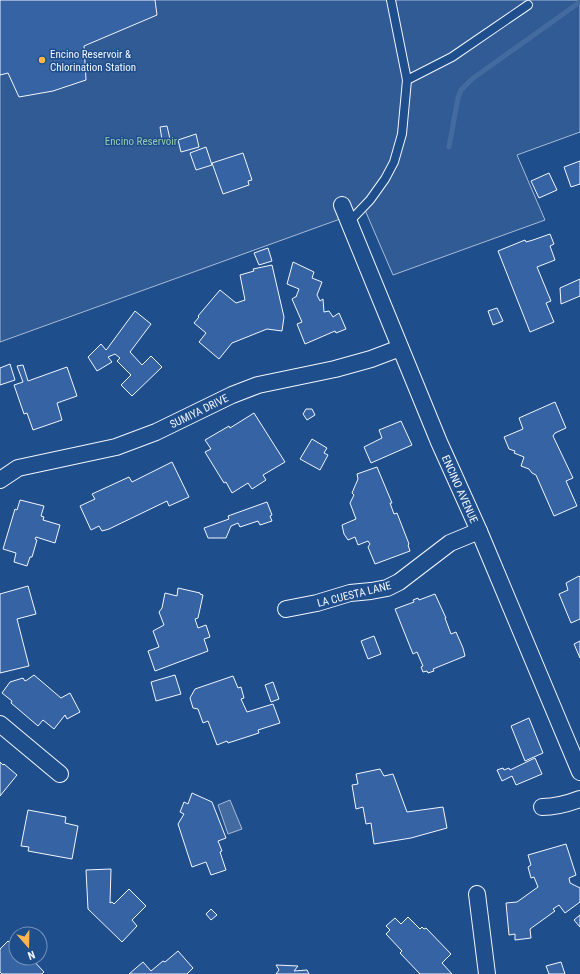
<svg xmlns="http://www.w3.org/2000/svg" width="580" height="974" viewBox="0 0 580 974" font-family="'Roboto Condensed',sans-serif">
<style>
.green{fill:#305b95;stroke:#a8bbd7}
.water{fill:#446ba0;stroke:#a8bbd7}
.lines{fill:none;stroke-linecap:round;stroke-linejoin:round}
.stream{stroke:#446ba0;stroke-width:5}
.building{fill:#3563a3;stroke:#f2f6ff}
.lane-casing{stroke:#f2f6ff;stroke-width:10}
.street-casing{stroke:#f2f6ff;stroke-width:18}
.lane{stroke:#1f4e8c;stroke-width:8}
.street{stroke:#1f4e8c;stroke-width:16}
.poi-dot{fill:#ffb74d;stroke:#1f4e8c;stroke-width:1.5}
.labels{text-anchor:middle;stroke-width:3;stroke-linejoin:round;paint-order:stroke}
.poi-label{font-size:11px;fill:#f2f6ff;stroke:#1f4e8c;text-anchor:start}
.park-label{font-size:11px;fill:#97c8a6;stroke:#1f4e8c}
.street-label{font-size:11px;fill:#f2f6ff;stroke:#1f4e8c}
</style>
<rect width="100%" height="100%" fill="#1f4e8c"/>
<path class="green" d="M0 0H580V132L517 155 545 220 393 275 365 210 0 342Z"/>
<path class="water" d="M230 800 242 829 228 834 218 805Z"/>
<g class="lines">
<path class="stream" d="M449 147 458 98 461 90 472 79 580 2"/>
</g>
<g class="building">
<path d="M0 0H155L157 15 84 46 86 80 53 91 19 97 8 73 0 75Z"/>
<path d="M167 126 170 139 162 140 160 127Z"/>
<path d="M196 134 199 147 181 152 178 140Z"/>
<path d="M206 147 212 165 196 170 190 153Z"/>
<path d="M243 153 252 180 248 181 249 185 223 194 212 163Z"/>
<path d="M580 161V184L571 187 564 167Z"/>
<path d="M549 173 557 190 539 198 531 181Z"/>
<path d="M550 234 554 244 550 246 555 260 537 267 551 301 546 303 554 322 530 332 498 251 525 240 526 242 533 240Z"/>
<path d="M268 248 272 261 259 265 254 253Z"/>
<path d="M293 262 314 272 312 278 322 282 317 295 320 301 323 299 324 312 329 311 333 317 339 313 346 329 336 333 335 331 305 344 297 324 302 322 292 299 295 297H296L299 289 287 284Z"/>
<path d="M272 265 284 317 282 331 267 329 232 343 219 359 199 342 206 333 194 323 199 317 198 316 220 290 236 303 245 300 240 275 254 271 253 269Z"/>
<path d="M580 279V296L561 304 560 288Z"/>
<path d="M497 308 503 321 493 325 488 311Z"/>
<path d="M135 311 151 324 130 352 142 365 151 356 162 367 132 396 121 385 131 375 117 361 120 358 115 354 108 357 112 362 97 371 88 357 101 344 106 350 107 349Z"/>
<path d="M10 364 15 380 0 385V368Z"/>
<path d="M23 365 28 381 67 367 77 396 57 403 62 420 33 430 27 413 24 414 14 385 23 382 17 366Z"/>
<path d="M555 402 566 428 555 433 553 436 573 478 566 481 577 506 554 516 536 475 532 473 529 469 521 466 524 457 514 453 515 451 509 449 504 437 523 429 519 418Z"/>
<path d="M306 409H312L315 415 307 420 303 414Z"/>
<path d="M254 413 285 462 263 475 266 480 252 489 248 483 232 493 226 482 224 483 205 452 211 449 205 440 229 426 230 428Z"/>
<path d="M401 421 412 445 371 463 364 447 382 438 379 430Z"/>
<path d="M312 439 327 448 324 453 328 455 320 470 300 459Z"/>
<path d="M172 462 189 497 169 506 167 501 109 529 102 531 99 526 91 530 80 506 95 499 92 494 129 477 132 482Z"/>
<path d="M377 467 392 503H390L394 514 397 513 409 544 408 545 410 551 375 564 368 547 370 544 368 541 358 545 355 537 348 540 344 534 342 525 356 519 350 503 354 495 352 493 358 479 357 474Z"/>
<path d="M20 500 44 506 41 516 44 517 43 520 60 525 55 543 36 537 35 539 37 540 32 557H30L27 566 14 562 16 553 3 549 15 509 17 510Z"/>
<path d="M267 502 272 515 270 516 272 521 260 525 258 521 240 527 238 523 231 526 226 538H208L204 528 229 519 228 516Z"/>
<path d="M579 576 580 577V619L571 623 559 594 568 590 566 583Z"/>
<path d="M28 586 36 614 17 619 29 666 0 673V594Z"/>
<path d="M178 588 200 593V594L203 595 198 618 195 619 198 628 206 625 210 637 204 639 208 651 155 671 148 651 159 647 153 631 164 625 159 612 162 608 165 593 177 596Z"/>
<path d="M435 594 446 618H445L451 634 456 632 463 648 465 656 433 669 434 671 428 673 427 671 423 672 421 667 423 666 417 652 413 654 395 609 414 602 413 600 418 598 419 600Z"/>
<path d="M374 636 381 654 368 659 361 641Z"/>
<path d="M580 641V658L574 644Z"/>
<path d="M34 675 61 698 70 693 80 712 67 719 65 715 54 729 43 720 38 726 11 703 12 701 2 693 10 682 23 678 25 681 27 680Z"/>
<path d="M175 675 181 694 156 701 151 682Z"/>
<path d="M233 676 238 688 241 687 244 698 241 699 247 712 273 704 280 723 258 730 259 733 228 743 227 741 217 745 208 721 203 723 198 709 193 708 190 698 195 689Z"/>
<path d="M273 682 279 699 271 702 265 685Z"/>
<path d="M529 718 543 753 525 761 511 726Z"/>
<path d="M535 758 542 774 516 785 512 776 502 781 497 770 503 768 504 770 509 768 510 770Z"/>
<path d="M0 762 3 765 4 764 17 775 0 796Z"/>
<path d="M380 769 384 776 393 774 407 812 443 807 447 828 411 838 374 844 371 823 366 824 363 807 356 809 352 785 358 784 356 774Z"/>
<path d="M192 793 212 802 226 838 218 841 222 851 220 852 226 870 211 875 206 862 192 867 178 824 184 814 180 812 184 802 188 804Z"/>
<path d="M28 810 66 817 65 823 78 826 72 859 28 851 29 847 21 846Z"/>
<path d="M566 844 576 875 569 878 570 883 580 888V902L565 913 559 905 553 909 555 911 530 929 531 938 515 940V934L509 935 506 903 517 902 538 887 534 877 531 878 528 867 531 865 528 855Z"/>
<path d="M111 869 110 903 112 902 114 904 129 889 146 906 132 920 137 926 122 942 88 909 86 870Z"/>
<path d="M211 909 217 915 211 920 206 914Z"/>
<path d="M580 915V927L574 920Z"/>
<path d="M408 917 420 929 422 927 424 929 426 928 451 954 442 963 452 974H420L400 953 402 951 386 934 390 930 386 926 395 918 401 924Z"/>
<path d="M8 941 16 949V958H31L44 972 42 974H2L0 972V949Z"/>
<path d="M178 951 193 968 187 974H129L143 962 151 971 163 961 165 962Z"/>
<path d="M561 962 565 974H549L546 966Z"/>
<path d="M276 965 298 966 294 971 307 970 309 974H276L279 970Z"/>
</g>
<g class="lines">
<defs>
<g id="lane">
<path d="M407 80 452 57 528 5"/>
<path d="M349 222 370 200 385 179 394 162 402 134 407 80 391 0"/>
</g>
<g id="street">
<path d="M342 205 439 442 479 531 580 772"/>
<path d="M0 480 18 468 116 447 156 432 232 395 258 385 335 369 371 359 400 348"/>
<path d="M286 609 317 603 350 593 371 591 387 588 399 582 450 543 479 531"/>
<path d="M0 724 60 774"/>
<path d="M542 807C556 807 567 804 580 799"/>
<path d="M477 894 487 974"/>
</g>
</defs>
<use href="#lane" class="lane-casing"/>
<use href="#street" class="street-casing"/>
<use href="#lane" class="lane"/>
<use href="#street" class="street"/>
</g>
<circle class="poi-dot" cx="42" cy="60" r="4"/>
<g class="labels">
<g class="poi-label">
<text x="50" y="58">Encino Reservoir &amp;<tspan x="50" dy="13">Chlorination Station</tspan></text>
</g>
<g class="park-label">
<text x="141" y="145">Encino Reservoir</text>
</g>
<g class="street-label">
<text transform="translate(199 411) rotate(-26)" y="4">SUMIYA DRIVE</text>
<text transform="translate(460 489) rotate(66)" y="4">ENCINO AVENUE</text>
<text transform="translate(354 594) rotate(-14)" y="4">LA CUESTA LANE</text>
</g>
</g>
<g transform="translate(28 946) rotate(160)"><circle r="19" fill="#1f4e8c" stroke="#7391ba"/>
<path d="M0-3L7 15L0 10L-7 15Z" fill="#ffb74d"/>
<text y="-6" font-size="11" font-weight="bold" text-anchor="middle" fill="#f2f6ff">N</text>
</g>
</svg>
